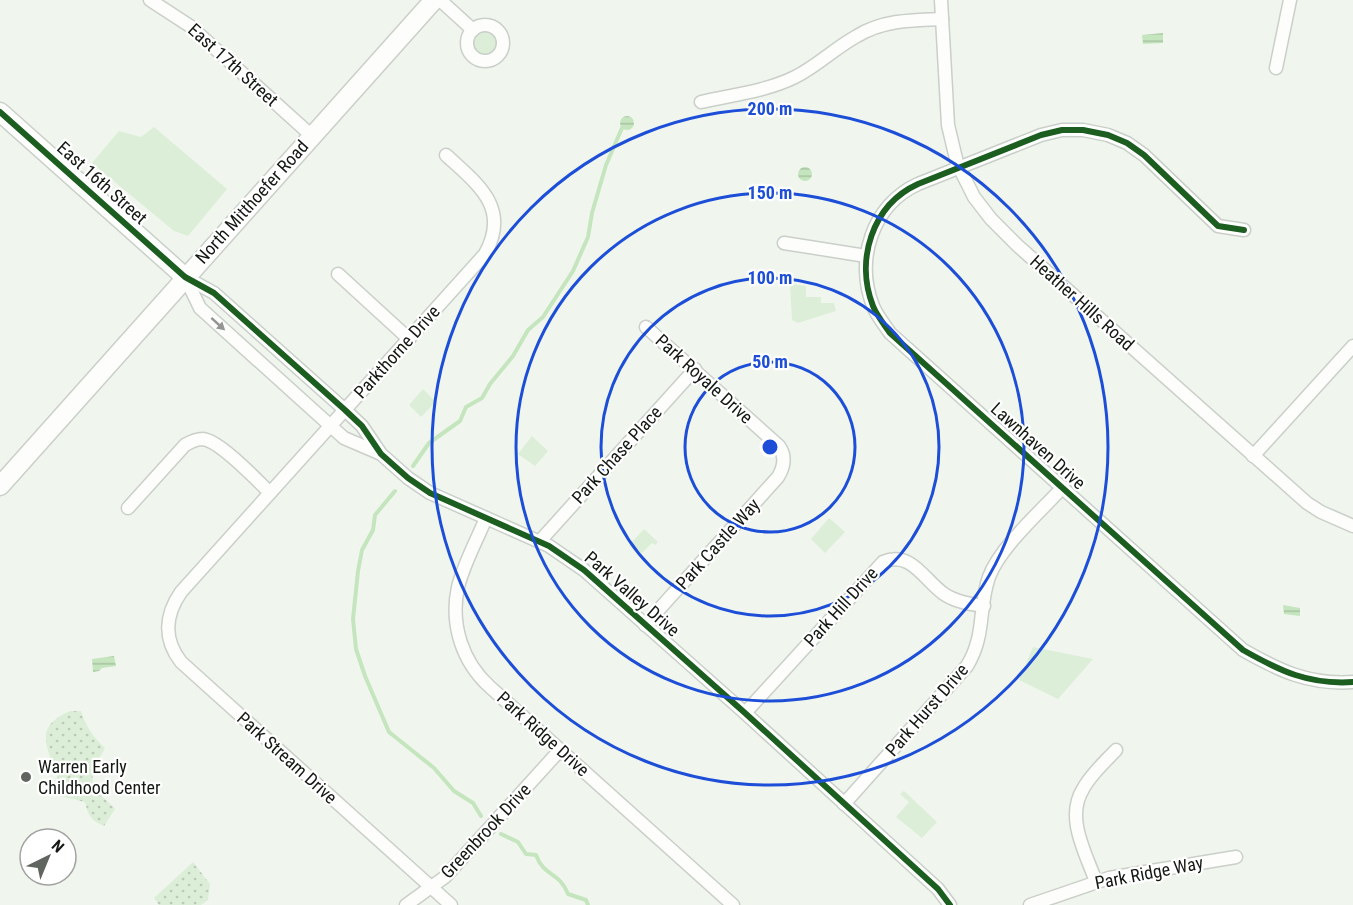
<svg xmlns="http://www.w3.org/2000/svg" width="1353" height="905" viewBox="0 0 1353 905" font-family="'Roboto Condensed',sans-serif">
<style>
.grass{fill:#dceed7}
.park{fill:url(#park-dots)}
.water{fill:url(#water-rules)}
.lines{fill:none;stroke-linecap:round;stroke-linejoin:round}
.stream{stroke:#c5e5be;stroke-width:4}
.street-casing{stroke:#cacfc9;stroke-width:15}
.secondary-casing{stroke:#cacfc9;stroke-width:21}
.street{stroke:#fdfefc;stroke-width:12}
.secondary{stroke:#fdfefc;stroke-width:18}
.cycleway-casing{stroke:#fff;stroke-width:10}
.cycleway{stroke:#1b5e20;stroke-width:6}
.oneway{fill:#949693}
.ring{fill:none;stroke:#1d4ed8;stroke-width:3}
.poi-dot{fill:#60665f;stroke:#fff;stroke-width:2}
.labels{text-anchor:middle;stroke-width:4.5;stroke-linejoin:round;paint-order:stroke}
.street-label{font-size:18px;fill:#131812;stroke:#fff}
.poi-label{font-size:18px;fill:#131812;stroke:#fff;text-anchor:start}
.centre{fill:#1d4ed8;stroke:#fff;stroke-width:3}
.ring-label{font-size:18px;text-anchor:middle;font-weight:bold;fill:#1d4ed8;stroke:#fff;stroke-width:4.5;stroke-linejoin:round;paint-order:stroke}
</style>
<defs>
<pattern id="park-dots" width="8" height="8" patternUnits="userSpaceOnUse" patternTransform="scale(1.5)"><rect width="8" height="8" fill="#dceed7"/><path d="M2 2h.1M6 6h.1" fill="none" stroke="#bccbb8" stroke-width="1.8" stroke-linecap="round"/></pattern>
<pattern id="water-rules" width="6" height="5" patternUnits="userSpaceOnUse" patternTransform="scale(1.5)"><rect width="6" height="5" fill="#c5e5be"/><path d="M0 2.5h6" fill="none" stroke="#a8c4a2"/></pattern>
</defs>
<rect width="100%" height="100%" fill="#f0f6ee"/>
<g class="grass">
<circle cx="485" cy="43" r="11"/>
<path d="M154 127 227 189 188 236 174 231 92 163 119 131 141 137Z"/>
<path d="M790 284 806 286V297H821V303H834L836 311 798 323 792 320Z"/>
<path d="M423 389 436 402 421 417 409 405Z"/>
<path d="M532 436 548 451 535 466 518 454Z"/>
<path d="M829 518 845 532 825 553 811 539Z"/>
<path d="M644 529 658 542 655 545 652 543 640 555 629 545Z"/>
<path d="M1033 647 1093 659 1058 699 1019 680Z"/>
<path d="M904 791 937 822 922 838 896 817 909 802 900 794Z"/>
</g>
<g class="park">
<path d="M70 711H81C86 727 93 737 105 748 98 761 85 779 98 792 103 798 109 802 115 809L104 826C91 821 88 815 85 802L56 795C56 787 59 777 57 770 55 766 51 762 50 757 41 732 46 722 70 711Z"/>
<path d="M193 862 210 884 208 900 201 905H159L154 898Z"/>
</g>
<g class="water">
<path d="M1163 33V43L1143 44 1142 35Z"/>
<circle cx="627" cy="123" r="7"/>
<circle cx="805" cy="174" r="7"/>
<path d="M1283 605 1300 608V616L1284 614Z"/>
<path d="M114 656 116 666 102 668 99 671 93 672 92 659Z"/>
</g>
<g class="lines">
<g class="stream">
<path d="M413 466 429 443 460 421 466 407 482 398 490 384 513 356 528 330 543 317 573 271 588 237 592 213 606 165 622 128"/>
<path d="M395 491 375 515 373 530 362 550 358 571 353 619 356 649 365 676 389 732 434 768 454 791 473 803 481 816"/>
<path d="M501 834 518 842 526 854 536 855C544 877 559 871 568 894L586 900 588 905"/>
</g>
<defs>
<g id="street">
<path d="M150 0 190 26 312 136"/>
<path d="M440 0 473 30"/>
<path d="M941 0 948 125 957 163 974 197 991 219 1017 245 1307 503 1321 512 1353 526"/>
<circle cx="485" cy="43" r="18"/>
<path d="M1276 68 1290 0"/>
<path d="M701 102C732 95 767 91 795 77 817 66 835 48 857 36 883 20 912 20 942 19"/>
<path d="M446 155C477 184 511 207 485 254L181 592C165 615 163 639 181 662L451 905"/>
<path d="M1244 230 1218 226 1144 155 1127 143 1108 135 1083 130H1062L1041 135 918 184C872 205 855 260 873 306 877 316 884 324 890 333L1243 650C1280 671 1309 685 1353 682"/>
<path d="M784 243 866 256"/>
<path d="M338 274 409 339"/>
<path d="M185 277 214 293 345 410 362 426 381 454 408 478 430 493 549 546 584 570 745 713 938 889 950 905"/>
<path d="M185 277 200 308 344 438 379 453"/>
<path d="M1253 456 1353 346"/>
<path d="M128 508 185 445C190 442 196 439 203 439 220 441 257 480 270 493"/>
<path d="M486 518C477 540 464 563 458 587 450 624 462 662 490 687L733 905"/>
<path d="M540 541 695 369"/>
<path d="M645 625 778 477C784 467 786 456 779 446L646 327"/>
<path d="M745 713 883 562C911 550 924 580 944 594 956 602 970 604 984 606"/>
<path d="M844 804 967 666C986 635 978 608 989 577 1000 547 1041 511 1063 487"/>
<path d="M1096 882C1086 853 1065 818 1083 789 1091 774 1105 762 1116 750"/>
<path d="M406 905 445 877 560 750"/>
<path d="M1030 905 1109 878 1236 857"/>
</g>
<g id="secondary">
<path d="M0 112 185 277"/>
<path d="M0 486 434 0"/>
</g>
</defs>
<use href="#street" class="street-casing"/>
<use href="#secondary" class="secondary-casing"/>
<use href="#street" class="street"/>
<use href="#secondary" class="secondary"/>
<defs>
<g id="cycleway">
<path d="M0 112 185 277 214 293 345 410 362 426 381 454 408 478 430 493 549 546 584 570 745 713 938 889 950 905"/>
<path d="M1244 230 1218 226 1144 155 1127 143 1108 135 1083 130H1062L1041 135 918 184C872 205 855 260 873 306 877 316 884 324 890 333L1243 650C1280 671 1309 685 1353 682"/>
</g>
</defs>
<use href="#cycleway" class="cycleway-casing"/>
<use href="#cycleway" class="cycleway"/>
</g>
<defs><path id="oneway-solid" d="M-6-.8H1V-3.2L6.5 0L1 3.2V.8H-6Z" transform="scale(1.5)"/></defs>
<use class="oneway" href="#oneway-solid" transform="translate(218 324) rotate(42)"/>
<g class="ring">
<circle cx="770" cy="447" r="85"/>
<circle cx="770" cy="447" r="169"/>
<circle cx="770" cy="447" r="254"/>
<circle cx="770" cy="447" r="338"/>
</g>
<circle class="poi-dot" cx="26" cy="777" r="6"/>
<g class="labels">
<g class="street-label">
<text transform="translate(233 65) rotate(42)" y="6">East 17th Street</text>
<text transform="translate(102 183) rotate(42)" y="6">East 16th Street</text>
<text transform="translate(252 202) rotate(-48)" y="6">North Mitthoefer Road</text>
<text transform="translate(1082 303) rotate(42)" y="6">Heather Hills Road</text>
<text transform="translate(397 352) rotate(-48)" y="6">Parkthorne Drive</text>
<text transform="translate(704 379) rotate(42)" y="6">Park Royale Drive</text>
<text transform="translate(1038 446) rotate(42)" y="6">Lawnhaven Drive</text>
<text transform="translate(617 455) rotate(-48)" y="6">Park Chase Place</text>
<text transform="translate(718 544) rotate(-48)" y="6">Park Castle Way</text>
<text transform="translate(632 594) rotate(41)" y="6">Park Valley Drive</text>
<text transform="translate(841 607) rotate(-48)" y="6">Park Hill Drive</text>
<text transform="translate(927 710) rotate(-49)" y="6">Park Hurst Drive</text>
<text transform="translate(543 734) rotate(42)" y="6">Park Ridge Drive</text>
<text transform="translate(287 758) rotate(42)" y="6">Park Stream Drive</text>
<text transform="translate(486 831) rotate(-47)" y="6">Greenbrook Drive</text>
<text transform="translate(1149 873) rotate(-11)" y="6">Park Ridge Way</text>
</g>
<g class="poi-label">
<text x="38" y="773">Warren Early<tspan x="38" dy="21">Childhood Center</tspan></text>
</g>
</g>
<circle cx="770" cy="447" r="9" class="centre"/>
<g class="ring-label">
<text x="770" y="115">200 m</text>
<text x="770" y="199">150 m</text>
<text x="770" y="284">100 m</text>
<text x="770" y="368">50 m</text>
</g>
<g transform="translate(48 857) rotate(43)"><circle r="28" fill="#ffffff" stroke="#a1a3a0" stroke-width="1.5"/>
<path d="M0-4.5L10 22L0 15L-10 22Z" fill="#60665f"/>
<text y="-9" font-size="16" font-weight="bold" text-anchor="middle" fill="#131812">N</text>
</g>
</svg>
